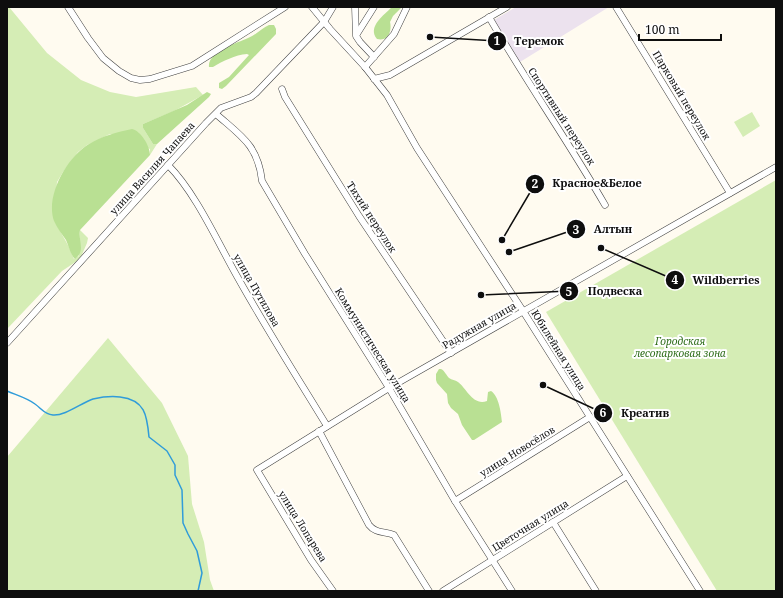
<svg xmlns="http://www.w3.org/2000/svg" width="783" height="598" viewBox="0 0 783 598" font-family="'Noto Serif',serif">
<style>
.industrial{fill:#ece2ee}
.green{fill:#d5edb5}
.forest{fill:#b9e093}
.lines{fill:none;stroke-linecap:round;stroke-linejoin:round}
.stream{stroke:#309cd9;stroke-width:1.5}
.minor-casing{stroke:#414141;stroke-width:7}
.minor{stroke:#fff;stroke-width:6}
.labels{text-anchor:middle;stroke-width:4;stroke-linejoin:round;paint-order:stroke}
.street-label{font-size:10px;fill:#0e0e0e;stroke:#fff}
.park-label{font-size:10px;font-style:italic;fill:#2d6c18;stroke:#fff}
.leader{fill:none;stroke:#0e0e0e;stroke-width:1.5}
.callout-dot{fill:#0e0e0e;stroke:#fff;stroke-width:1.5}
.mark-label{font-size:12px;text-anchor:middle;font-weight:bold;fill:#fff}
.callout-label{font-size:11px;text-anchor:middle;font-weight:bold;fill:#0e0e0e;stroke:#fff;stroke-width:4;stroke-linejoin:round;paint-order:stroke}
</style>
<rect width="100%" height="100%" fill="#fffbf0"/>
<path class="industrial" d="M516 7H609L520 62 494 20Z"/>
<g class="green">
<path d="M7 7H9L47 53 81 80 110 92 136 97 196 87 203 95 174 111 143 124V128L153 144H157L150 155V149L110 134 87 145 78 152 63 172 57 182 54 220 69 247 74 259 79 256 80 230 88 238 87 243 80 259 62 271 7 329Z"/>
<path d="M752 112 760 126 743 137 734 122Z"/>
<path d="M776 180V591H717L546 312Z"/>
<path d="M108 338 162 403 188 456 192 504 204 542 210 580 214 591H7V457Z"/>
</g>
<g class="forest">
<path d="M392 7H402L393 16 390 22C392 30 389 42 377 39 367 27 384 15 392 7Z"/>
<path d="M269 25H274L276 29V34L226 86 222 89 219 88V83L229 77 249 55 247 54C235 55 223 61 213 67H209C207 52 237 43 248 38 256 35 262 28 269 25Z"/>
<path d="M207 92 211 94 209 97 157 144H153L143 128V124L187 105Z"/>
<path d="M132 129C141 131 150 146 150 155L80 230C78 241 86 251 75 259 70 254 69 246 66 240 62 234 57 228 54 221 45 196 67 157 89 144 102 136 117 132 132 129Z"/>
<path d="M439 369H441C445 371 446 375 449 378 452 380 455 380 458 382 467 389 473 406 487 401L488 392 491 391C499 396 501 413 502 422L474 440H472L462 425 458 414 451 408 448 403 447 394 437 383 436 380V374Z"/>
</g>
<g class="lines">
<path class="stream" d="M7 391C16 395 27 398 35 404 42 409 44 414 53 415 65 416 81 403 93 399 102 397 111 396 120 397 145 400 147 415 149 437L167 451 175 465V475L182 490 183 523 188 534 197 551 202 573 198 591"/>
<defs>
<g id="minor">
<path d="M68 7 88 38 103 58 119 71 131 78 140 80 150 79 192 66 285 7"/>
<path d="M312 7 330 29 365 67 387 95 417 148 523 311 700 591"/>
<path d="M355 7 356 36 360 42 374 57"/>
<path d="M616 7 730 193"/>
<path d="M489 17C526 81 568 141 605 205"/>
<path d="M357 34 374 7"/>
<path d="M365 67 394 34 407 7"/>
<path d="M374 79 390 75 507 7"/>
<path d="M282 89 285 97 359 216 451 353"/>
<path d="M216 114C241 136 258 145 262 181L305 254 389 388 455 501 512 591"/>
<path d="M168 165C196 193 218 243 238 278 266 328 297 377 327 426"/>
<path d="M7 343 206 123 221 108 251 97 256 93 324 22 333 7"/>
<path d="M319 431 369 525C376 534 385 531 394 535L429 591"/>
<path d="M455 501 590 417"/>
<path d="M553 522 596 591"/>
<path d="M333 591 311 560 257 470 389 388 776 167"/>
<path d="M443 591 627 476"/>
</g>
</defs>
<use href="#minor" class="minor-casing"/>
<use href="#minor" class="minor"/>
</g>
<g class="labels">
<g class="street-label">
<text transform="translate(682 95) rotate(59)" y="4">Парковый переулок</text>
<text transform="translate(562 116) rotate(57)" y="4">Спортивный переулок</text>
<text transform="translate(152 168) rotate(-48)" y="4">улица Василия Чапаева</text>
<text transform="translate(372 217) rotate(57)" y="4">Тихий переулок</text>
<text transform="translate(257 290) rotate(60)" y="4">улица Путилова</text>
<text transform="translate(479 325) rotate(-30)" y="4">Радужная улица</text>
<text transform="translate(373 345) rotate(58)" y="4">Коммунистическая улица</text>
<text transform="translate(559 350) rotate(58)" y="4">Юбилейная улица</text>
<text transform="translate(517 451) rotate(-32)" y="4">улица Новосёлов</text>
<text transform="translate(530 525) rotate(-32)" y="4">Цветочная улица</text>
<text transform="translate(303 526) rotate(58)" y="4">улица Лопарева</text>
</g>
<g class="park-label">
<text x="680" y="345">Городская<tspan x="680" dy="12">лесопарковая зона</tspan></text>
</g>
</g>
<path class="leader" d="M430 37L497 41M502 240L535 184M509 252L576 229M601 248L675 280M481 295L569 291M543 385L603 413"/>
<g class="callout-dot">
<circle cx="430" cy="37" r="4"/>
<circle cx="502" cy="240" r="4"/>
<circle cx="509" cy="252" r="4"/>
<circle cx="601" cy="248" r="4"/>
<circle cx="481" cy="295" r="4"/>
<circle cx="543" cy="385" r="4"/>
<circle cx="497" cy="41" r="10"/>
<circle cx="535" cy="184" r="10"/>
<circle cx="576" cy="229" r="10"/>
<circle cx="675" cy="280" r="10"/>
<circle cx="569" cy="291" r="10"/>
<circle cx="603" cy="413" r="10"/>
</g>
<g class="mark-label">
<text x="497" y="45">1</text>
<text x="535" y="188">2</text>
<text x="576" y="234">3</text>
<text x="675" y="284">4</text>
<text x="569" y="296">5</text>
<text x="603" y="417">6</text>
</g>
<g class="callout-label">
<text x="539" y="45">Теремок</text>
<text x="597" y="187">Красное&amp;Белое</text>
<text x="613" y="233">Алтын</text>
<text x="726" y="284">Wildberries</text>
<text x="615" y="295">Подвеска</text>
<text x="645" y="417">Креатив</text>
</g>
<rect width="783" height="598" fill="none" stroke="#0e0e0e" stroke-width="16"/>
<path d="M639 34v6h82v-6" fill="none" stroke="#0e0e0e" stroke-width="2"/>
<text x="645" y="34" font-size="12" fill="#0e0e0e" stroke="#ffffff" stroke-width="3" paint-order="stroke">100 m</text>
</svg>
